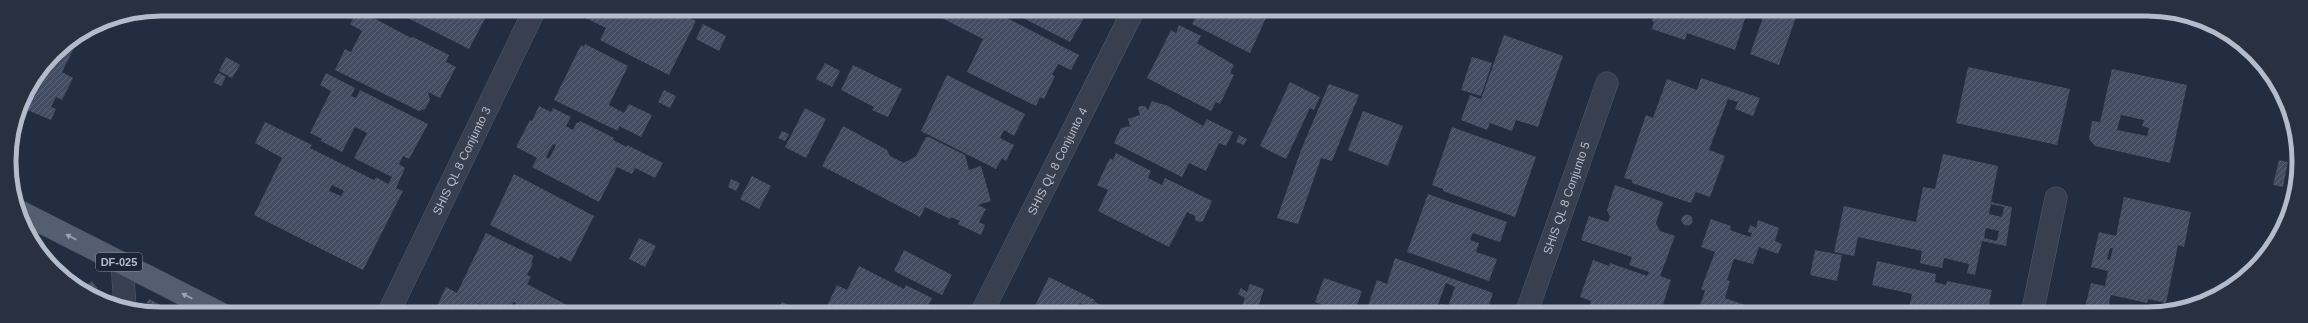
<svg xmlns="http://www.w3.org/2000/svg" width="2308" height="323" viewBox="0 0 2308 323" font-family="Helvetica,sans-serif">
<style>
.building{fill:url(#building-hatch);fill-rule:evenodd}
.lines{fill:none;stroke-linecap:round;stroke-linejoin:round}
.minor-casing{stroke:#525a6b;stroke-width:23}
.major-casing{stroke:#414859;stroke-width:23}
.minor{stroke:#373f50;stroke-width:22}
.major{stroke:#555e70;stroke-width:22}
.oneway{fill:#9ca4b4}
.labels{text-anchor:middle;stroke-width:4;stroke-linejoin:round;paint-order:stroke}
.shield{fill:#1c2435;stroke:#868e9e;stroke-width:1}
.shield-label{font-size:11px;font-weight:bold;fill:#b4bbcb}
.street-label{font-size:12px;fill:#b4bbcb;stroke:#1c2435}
.rim{fill:none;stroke:#b4bbcb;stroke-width:5}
</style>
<defs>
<pattern id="building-hatch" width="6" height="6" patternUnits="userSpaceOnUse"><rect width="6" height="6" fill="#424c63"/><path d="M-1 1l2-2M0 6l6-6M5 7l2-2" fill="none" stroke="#5b6478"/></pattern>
</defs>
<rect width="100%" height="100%" fill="#232d41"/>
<g class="building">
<path d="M350 9H357L411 38 413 37 449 55 446 62 456 67 440 98 428 92 430 100 425 109 419 111 335 70 345 49 351 52 362 31 350 24 354 17 347 14Z"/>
<path d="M390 9H490L469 49Z"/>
<path d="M585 9H623L622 11 634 17 635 15 623 9H673L696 21 669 75 600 40 606 28 582 16Z"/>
<path d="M924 9H989L1079 55 1071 70 1058 64 1052 75 1055 76 1044 99 1040 97 1036 106 967 72 983 39Z"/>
<path d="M1005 9H1089L1070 42Z"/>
<path d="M1200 9H1270L1250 53 1192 24Z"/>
<path d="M1585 9H1612L1609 18Z"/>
<path d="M1635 9H1748L1735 50 1687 33 1685 40 1652 29 1654 22 1652 21 1653 17Z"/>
<path d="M1766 9H1799L1779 65 1750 54Z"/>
<path d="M109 19 103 32 93 27 103 21Z"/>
<path d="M703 24 726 36 719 51 696 39Z"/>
<path d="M1179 25 1201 36 1197 43 1234 65 1230 73 1234 75 1220 104 1216 102 1211 111 1147 78 1171 30 1176 33Z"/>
<path d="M1504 35 1563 56 1538 127 1516 120 1512 131 1490 123 1487 130 1461 120 1470 95 1481 99Z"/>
<path d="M585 44 628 66 609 105 624 113 629 104 652 115 641 137 619 126 618 131 554 100 581 45 584 47Z"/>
<path d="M66 45 74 48 62 72 73 78 62 100 56 97 51 107 56 109 51 120 20 107 54 54Z"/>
<path d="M226 57 240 65 232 78 219 71Z"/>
<path d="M1472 57 1492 63 1481 96 1461 90Z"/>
<path d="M825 63 840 71 832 87 816 79Z"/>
<path d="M853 65 902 89 888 117 872 110 874 107 841 90Z"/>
<path d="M1968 67 2070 89 2057 145 1956 123Z"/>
<path d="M2112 69 2187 85 2170 163 2095 146 2089 139 2092 121 2100 122ZM2121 115 2144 120 2142 126 2149 128 2147 136 2117 130Z"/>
<path d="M219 73 226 77 221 86 213 82Z"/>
<path d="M326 73 355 88 351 96 356 98 360 90 428 124 409 159 403 156 399 164 405 168 396 188 403 191 363 270 254 215 282 158 255 143 265 122 312 145 310 148 374 180 376 177 388 184 392 177 354 158 367 133 355 127 342 152 321 141 322 139 310 133 331 91 320 85ZM332 185 344 191 341 196 329 191Z"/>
<path d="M947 75 1025 114 1014 136 1004 130 1000 138 1014 145 1006 161 1002 158 996 169 921 131Z"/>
<path d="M1701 78 1760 98 1753 116 1735 109 1738 102 1728 99 1709 150 1725 156 1710 197 1696 192 1691 203 1632 183V180L1624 178 1646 115 1653 118 1667 79 1697 90Z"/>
<path d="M1290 82 1320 97 1314 110 1310 108 1286 159 1260 146Z"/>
<path d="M1329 84 1359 95 1332 161 1321 158 1298 224 1277 218 1301 150Z"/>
<path d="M664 90 676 96 670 108 658 102Z"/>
<path d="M1152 101 1168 106 1203 126 1207 119 1233 132 1226 146 1219 143 1206 171 1189 163 1182 177 1114 143 1121 128 1130 126 1128 119 1140 115 1138 108 1140 106H1145L1148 110Z"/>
<path d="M539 106 551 112 553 108 571 117 566 126 573 130 577 122 579 123 580 121 614 138 613 140 627 147V145L663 163 655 178 635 168 632 174 617 167 599 202 532 167 537 158 516 147 530 120 532 121ZM553 144 556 145 549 159 546 157Z"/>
<path d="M805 108 826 119 806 158 785 147Z"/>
<path d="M1363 111 1403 126 1388 166 1348 150Z"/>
<path d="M843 126 887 150 890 156 904 163 916 156 926 137H929L965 155 969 170 981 166 991 201 978 205 986 209 979 222 985 225 981 235 958 224 960 221 951 217 950 219 925 207 920 217 822 166Z"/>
<path d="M1452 127 1536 157 1515 217 1443 191V189L1432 185Z"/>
<path d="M782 131 789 134 785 141 778 138Z"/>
<path d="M1239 135 1247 139 1244 145 1236 142Z"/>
<path d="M1116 153 1151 171 1148 178 1162 185 1165 178 1212 201 1203 221 1199 222 1195 220V216L1187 212 1169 247 1098 211 1108 190 1097 185 1110 158 1113 160Z"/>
<path d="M1943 154 1998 166 1991 202 2012 207 2006 246 1982 241 1975 275 1967 273 1969 264 1944 258 1942 268 1923 264 1920 263 1922 251 1858 237 1854 256 1834 252 1844 206 1916 222 1923 187 1935 189ZM1991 204 2004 207 2002 217 1989 214ZM1986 228 1999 231 1997 241 1984 238Z"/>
<path d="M2279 160 2288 162 2283 187 2273 185Z"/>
<path d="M514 174 594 216 571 262 560 256 559 259 490 225Z"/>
<path d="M752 176 771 186 759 209 740 199Z"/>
<path d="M731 179 740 183 736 191 728 187Z"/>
<path d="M1615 185 1663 202 1656 223 1660 231 1675 236 1660 276 1671 280 1660 314H1594L1595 309 1589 308 1591 301 1580 297 1593 260 1609 266 1610 263 1647 276 1649 272 1629 265 1632 257 1581 240 1589 216 1608 222 1610 217 1607 210Z"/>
<path d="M1428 194 1507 222 1500 242 1473 233 1470 240 1479 243 1476 252 1497 259 1489 281 1407 252Z"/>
<path d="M2124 197 2191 212 2184 247 2178 245 2166 303 2148 299 2147 303 2111 295 2107 311 2085 307 2091 283 2105 286 2108 271 2091 267 2099 232 2116 236ZM2110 248H2113L2110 260 2107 259Z"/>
<circle cx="1687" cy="220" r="5.5"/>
<path d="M1711 219 1731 226 1730 230 1750 237 1752 233 1748 232 1750 225 1756 228 1758 220 1779 228 1775 241 1782 244 1778 254 1759 247 1753 264 1734 259 1727 280 1730 281 1725 298 1765 312V314H1697L1705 291 1701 289 1715 252 1701 247Z"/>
<path d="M486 233 534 256 531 262 533 263 527 275 531 277 527 284 584 314H511L516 303 513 302 508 314H499L468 298 496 314H433L446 287 457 293Z"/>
<path d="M639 238 656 246 645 267 629 259Z"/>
<path d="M904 250 952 275 942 295 894 271Z"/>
<path d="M1815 250 1842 255 1837 281 1810 275Z"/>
<path d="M1395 258 1493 293 1486 314H1365L1377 280 1387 284ZM1446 283 1455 287 1448 306 1441 304 1440 307H1437Z"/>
<path d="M1877 261 1936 274 1935 282 1946 285 1947 281 1992 290 1987 314H1908L1912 294 1872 285Z"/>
<path d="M859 266 904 289 906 285 932 298 924 314H823L837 285 847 290Z"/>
<path d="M1049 277 1095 300 1091 308 1080 303 1077 309 1086 314H1031Z"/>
<path d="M1324 278 1362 291 1354 314H1346L1315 302Z"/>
<path d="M92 281 107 302 94 298 82 289Z"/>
<path d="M1250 284 1264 289 1256 314H1239L1245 298 1238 294 1241 288 1247 292Z"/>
<path d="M149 299 178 314H151L143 311Z"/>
<path d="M782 302 800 311 799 314H776Z"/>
<path d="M1095 302 1118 314H1089Z"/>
</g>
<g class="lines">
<defs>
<g id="minor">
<path d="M122 263 125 307"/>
<path id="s1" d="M388 314 535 9"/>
<path id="s2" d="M981 314 1134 9"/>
<path id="s3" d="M1526 314 1607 83"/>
<path d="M2032 314 2056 198"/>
</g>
<path id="major" d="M17 210 222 314"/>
</defs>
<use href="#minor" class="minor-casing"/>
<use href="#major" class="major-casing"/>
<use href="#minor" class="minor"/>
<use href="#major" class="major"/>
</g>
<defs><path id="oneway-solid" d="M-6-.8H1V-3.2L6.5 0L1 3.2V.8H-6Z"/></defs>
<g class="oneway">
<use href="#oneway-solid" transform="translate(71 237) rotate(-153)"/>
<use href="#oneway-solid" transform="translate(187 296) rotate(-153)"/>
</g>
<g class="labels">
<rect class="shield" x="96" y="253" width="46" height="18" rx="3"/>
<g class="shield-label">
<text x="119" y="266">DF-025</text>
</g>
<g class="street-label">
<text dy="4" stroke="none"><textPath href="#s1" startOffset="170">SHIS QL 8 Conjunto 3</textPath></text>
<text dy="4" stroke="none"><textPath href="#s2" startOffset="171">SHIS QL 8 Conjunto 4</textPath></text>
<text dy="4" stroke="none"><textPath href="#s3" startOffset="123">SHIS QL 8 Conjunto 5</textPath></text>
</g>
</g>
<path d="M0 0H2308V323H0ZM161 16H2147A145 145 0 0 1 2292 161V162A145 145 0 0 1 2147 307H161A145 145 0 0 1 16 162V161A145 145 0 0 1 161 16Z" fill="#283041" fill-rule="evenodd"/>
<path class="rim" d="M161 16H2147A145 145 0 0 1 2292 161V162A145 145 0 0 1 2147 307H161A145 145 0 0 1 16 162V161A145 145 0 0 1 161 16Z"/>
</svg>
